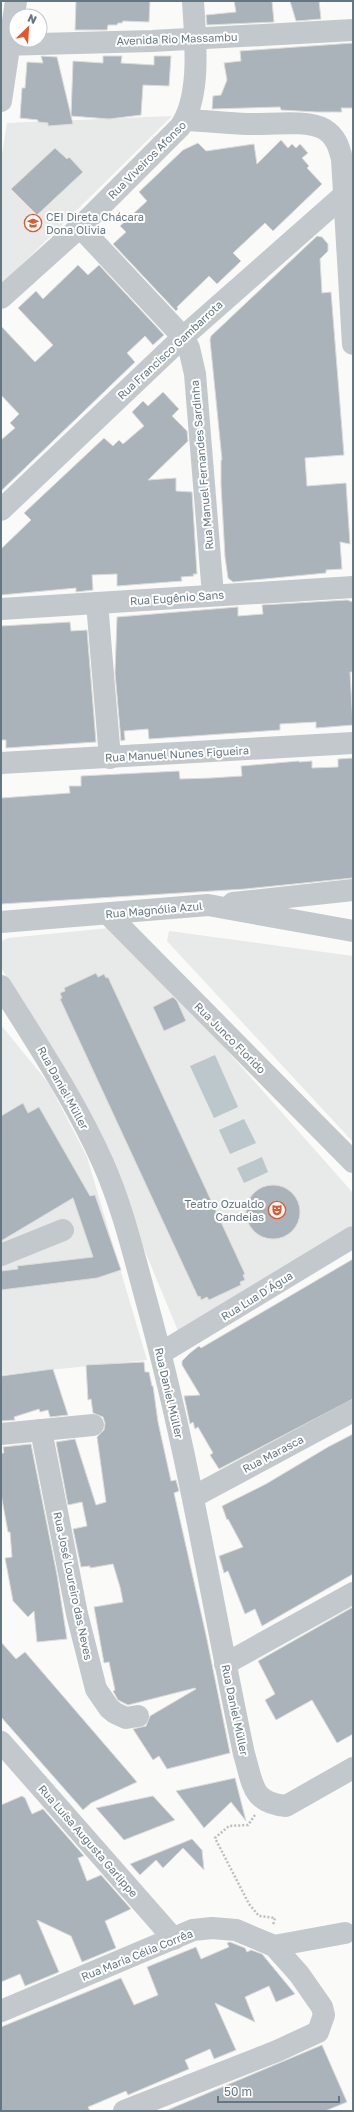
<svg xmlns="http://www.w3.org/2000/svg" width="354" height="2112" viewBox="0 0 354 2112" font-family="'Golos Text',sans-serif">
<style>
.built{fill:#e8e9e9}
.water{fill:#bbc7cb}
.building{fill:#aab3b9;stroke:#dcdcda}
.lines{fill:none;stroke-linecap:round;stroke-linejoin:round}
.path{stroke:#bbbfc2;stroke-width:2.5;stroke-dasharray:2 2;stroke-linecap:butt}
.minor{stroke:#c3c8cc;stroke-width:22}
.labels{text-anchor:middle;stroke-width:4;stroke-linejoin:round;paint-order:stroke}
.street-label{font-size:11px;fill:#657683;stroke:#fff}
.poi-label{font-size:11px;fill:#657683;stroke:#fff;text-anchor:start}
</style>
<rect width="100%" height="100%" fill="#fafaf8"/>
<g class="built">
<path d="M172 116 1 285V160L7 123Z"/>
<path d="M109 928 178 995 353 1193V1225L178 1331 104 1152 1 967V941L8 938Z"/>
<path d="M169 931 353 956V1142L167 941Z"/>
<path d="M1 1025 49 1084 87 1157 147 1360 1 1375Z"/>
</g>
<g class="water">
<path d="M215 1055 238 1107 214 1118 190 1066Z"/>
<path d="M244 1119 256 1143 230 1154 219 1130Z"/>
<path d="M262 1157 268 1172 244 1183 237 1168Z"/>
</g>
<g class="building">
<path d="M76 1H150L149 22 123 21 122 23H118L117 25H108L107 30H75Z"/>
<path d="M234 1H272L274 22 207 25 206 15 236 12Z"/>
<path d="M290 1H319L321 19 296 21Z"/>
<path d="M353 43V108H341L342 112H317L281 110 280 107 212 109 213 96 221 95 227 80 224 63 241 61 240 51Z"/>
<path d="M41 56 57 57 73 124 48 126V123L38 122V120L20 118 22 88H25L27 62 43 63Z"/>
<path d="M103 56H122L121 63 154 65V56H171L169 86 143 85 141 115 109 119 71 116 73 61 103 63Z"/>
<path d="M281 140 288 148 292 144 296 148 300 144 308 153 302 158 309 166 307 168 322 184 273 231 265 223 233 253 241 261 217 284 209 276 177 307 178 309 176 311 113 244 126 232 120 226 147 201 139 192 183 150 198 143 206 151 254 144 257 164Z"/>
<path d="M55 148 67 159 69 157 83 172 37 215 11 189Z"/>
<path d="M317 236 322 237 328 244V251L320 259 322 293 331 292 344 455 305 458 307 486 346 483 350 544 340 542 342 569 326 570V573L233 582 228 578 225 557 221 485V460H222L210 340 211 336Z"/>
<path d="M78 265 88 275 99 265 164 335 153 345 145 336 127 353 135 362 1 491V440L15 428 10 423 19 414 1 395V326L35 362 53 345 18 308 36 291 43 299Z"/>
<path d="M163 392 179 409 172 416 187 431 188 441 148 480 176 478V491L192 492 197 574H193L194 576 181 577 182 581 117 586V574L92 575 93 590 76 592V588L1 595V549L31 520 24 513 104 438 113 446 119 440 123 444 144 426 132 412 143 401 148 406Z"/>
<path d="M347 600 353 602V672H350L353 725 316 728V722L280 724V730L149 739 148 729 124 731 125 740 121 741 115 673 117 617 238 607V616L263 614 262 605Z"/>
<path d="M70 622 71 631 87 630 96 742 6 748V740H1V626Z"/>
<path d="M353 758V878L245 889 1 904V798L70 793 69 786H81V776L179 771 180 779 211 778 242 776 241 766 299 761V762L312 761V768L338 767V759Z"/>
<path d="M96 973 98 977 104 974 106 978 108 977 245 1274 243 1275 245 1280 240 1282 241 1285 209 1300 207 1297 201 1300 200 1296 198 1297 60 999 62 998 60 993 65 991 64 988Z"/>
<path d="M173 997 177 1001 186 1021 164 1031 153 1007Z"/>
<path d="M23 1103 28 1113 39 1107 90 1196 95 1195 121 1270 97 1278 1 1290V1271L18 1269 17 1266 93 1257 73 1198 1 1241V1116Z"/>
<circle cx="273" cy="1212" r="27"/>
<path d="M353 1259V1399L219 1469 210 1455 213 1453 198 1427 195 1429 193 1422 190 1424 184 1396 200 1395 182 1365V1361L190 1353 199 1346 201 1348Z"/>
<path d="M144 1362 145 1372H149L152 1386H153L158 1422 171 1481 176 1480 179 1491 174 1493 206 1635 230 1753 167 1769 159 1756 153 1760 133 1729 146 1726 150 1716 196 1689 195 1688 128 1705 118 1700 113 1691 115 1690 109 1662 104 1663 94 1607 123 1602 120 1587 113 1564 90 1568V1566L81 1567 73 1529 87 1526 82 1502 68 1505 56 1442 75 1439 96 1505 106 1502 97 1437 104 1430 105 1423 103 1417 93 1413 91 1399 88 1400 86 1365Z"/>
<path d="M53 1369 68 1415 50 1417 48 1410 40 1412 39 1409 14 1417 15 1420 1 1421V1376Z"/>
<path d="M353 1434V1574L262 1626 255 1609 245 1614 228 1571 224 1573 219 1556 243 1547 228 1519 227 1520 222 1506 266 1484 328 1447Z"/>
<path d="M31 1444 57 1575 67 1639 37 1642 34 1611 28 1617 13 1601 5 1558 12 1557 10 1532H8L1 1494V1453H4L3 1447Z"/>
<path d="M353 1607V1734L337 1743 312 1700 276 1720 265 1700 275 1694 258 1661Z"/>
<path d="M1 1642 16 1659 25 1652 137 1782 91 1803 83 1810 1 1717Z"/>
<path d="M235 1778 246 1821 231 1802 204 1828 176 1791Z"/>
<path d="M22 1796 25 1798 32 1814 43 1809 84 1856 78 1858 87 1881 101 1875 131 1909 105 1921 116 1948 82 1962 71 1936 37 1920 59 1972 25 1986 20 1974 1 1982V1805Z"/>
<path d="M153 1796 175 1820 124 1840 96 1808Z"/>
<path d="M192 1839 202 1850 204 1870 183 1848 163 1868 156 1860 140 1875 130 1864Z"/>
<path d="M230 1942 245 1948 247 1952 251 1950 262 1954 295 1994 276 2002 269 1986 245 1997 255 2022 215 2003 236 2050 214 2059 210 2049 185 2060 189 2069 128 2095 126 2091 88 2107 90 2111H1V2027L121 1978 134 2005 158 1995 147 1967 196 1947 201 1959 229 1947 227 1943Z"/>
<path d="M322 2045 347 2102 325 2111H165Z"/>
</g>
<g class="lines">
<path class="path" d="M255 1815 248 1825 229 1826 215 1838 249 1904 259 1916 275 1918 273 1925"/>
<g class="minor">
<path d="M1 45 152 41 353 30"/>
<path d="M1 101 16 1"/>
<path d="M186 120C206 121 227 123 247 124 268 125 306 119 324 129 336 136 339 147 342 159L353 344"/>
<path d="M80 227 183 337 189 348 195 374 213 595"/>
<path d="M1 298 80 227 180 127C202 96 195 37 193 1"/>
<path d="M1 510 183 337 344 195"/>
<path d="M97 603 110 758"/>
<path d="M1 609 353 587"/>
<path d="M1 763 353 743"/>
<path d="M233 903 353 890"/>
<path d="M108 914 353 1162"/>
<path d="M1 922 208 905 353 931"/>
<path d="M1 986C37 1044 75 1100 103 1163 123 1208 134 1256 147 1303 188 1451 212 1604 244 1754 253 1783 251 1803 286 1806L353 1768"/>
<path d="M1 1255 63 1230"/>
<path d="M161 1353 353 1237"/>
<path d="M41 1430 77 1614 96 1689 109 1708 115 1713 126 1718 138 1716"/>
<path d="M1 1434 93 1425"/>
<path d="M193 1497 353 1411"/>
<path d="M225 1664 353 1593"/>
<path d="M1 1742 174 1939"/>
<path d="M274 1946 345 1933"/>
<path d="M1 2011 193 1930 212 1928 236 1930 274 1946 299 1974 322 2007 324 2015 318 2032 277 2051 124 2111"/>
</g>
</g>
<defs>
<symbol id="school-ring" viewBox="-11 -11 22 22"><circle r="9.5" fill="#fff" stroke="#e4572e" stroke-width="1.5"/><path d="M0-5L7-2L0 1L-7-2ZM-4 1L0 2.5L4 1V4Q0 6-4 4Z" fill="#e4572e"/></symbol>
<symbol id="theatre-ring" viewBox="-11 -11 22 22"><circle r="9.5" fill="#fff" stroke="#e4572e" stroke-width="1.5"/><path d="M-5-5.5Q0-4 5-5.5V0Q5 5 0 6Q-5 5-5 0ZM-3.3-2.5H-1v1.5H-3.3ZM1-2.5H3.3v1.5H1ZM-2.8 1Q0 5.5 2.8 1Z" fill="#e4572e"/></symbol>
</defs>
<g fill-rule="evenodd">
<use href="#school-ring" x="23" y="213" width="20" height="20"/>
<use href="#theatre-ring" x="267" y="1200" width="20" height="20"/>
</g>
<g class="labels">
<g class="street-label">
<text transform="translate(177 39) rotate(-2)" y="4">Avenida Rio Massambu</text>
<text transform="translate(147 160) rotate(-45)" y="4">Rua Viveiros Afonso</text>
<text transform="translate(170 350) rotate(-43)" y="4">Rua Francisco Gambarrota</text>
<text transform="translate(202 465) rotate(-95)" y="4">Rua Manuel Fernandes Sardinha</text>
<text transform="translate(177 598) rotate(-4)" y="4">Rua Eugênio Sans</text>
<text transform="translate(177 754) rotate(-3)" y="4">Rua Manuel Nunes Figueira</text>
<text transform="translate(154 910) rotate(-5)" y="4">Rua Magnólia Azul</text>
<text transform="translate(230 1038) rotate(45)" y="4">Rua Junco Florido</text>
<text transform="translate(63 1088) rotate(61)" y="4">Rua Daniel Müller</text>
<text transform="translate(257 1296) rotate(-32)" y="4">Rua Lua D´Água</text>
<text transform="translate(169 1393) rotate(77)" y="4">Rua Daniel Müller</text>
<text transform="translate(273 1454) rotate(-28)" y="4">Rua Marasca</text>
<text transform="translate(73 1586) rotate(78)" y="4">Rua José Loureiro das Neves</text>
<text transform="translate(235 1710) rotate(78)" y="4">Rua Daniel Müller</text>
<text transform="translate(88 1841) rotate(49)" y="4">Rua Luísa Augusta Garlippe</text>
<text transform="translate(137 1955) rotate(-22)" y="4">Rua Maria Célia Corrêa</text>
</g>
<g class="poi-label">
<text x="46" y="221">CEI Direta Chácara<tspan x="46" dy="13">Dona Olivia</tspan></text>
<text x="264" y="1208" text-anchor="end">Teatro Ozualdo<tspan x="264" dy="13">Candeias</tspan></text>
</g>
</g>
<rect width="354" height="2112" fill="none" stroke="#657683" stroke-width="4"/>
<g transform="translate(28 28) rotate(25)"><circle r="19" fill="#ffffff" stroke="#c1c8cd"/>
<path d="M0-3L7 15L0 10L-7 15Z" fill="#e4572e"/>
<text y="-6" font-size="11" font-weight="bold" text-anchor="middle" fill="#657683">N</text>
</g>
<path d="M218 2096v6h121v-6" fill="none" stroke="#657683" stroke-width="2"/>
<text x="224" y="2096" font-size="12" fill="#657683" stroke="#ffffff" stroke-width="3" paint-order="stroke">50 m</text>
</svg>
